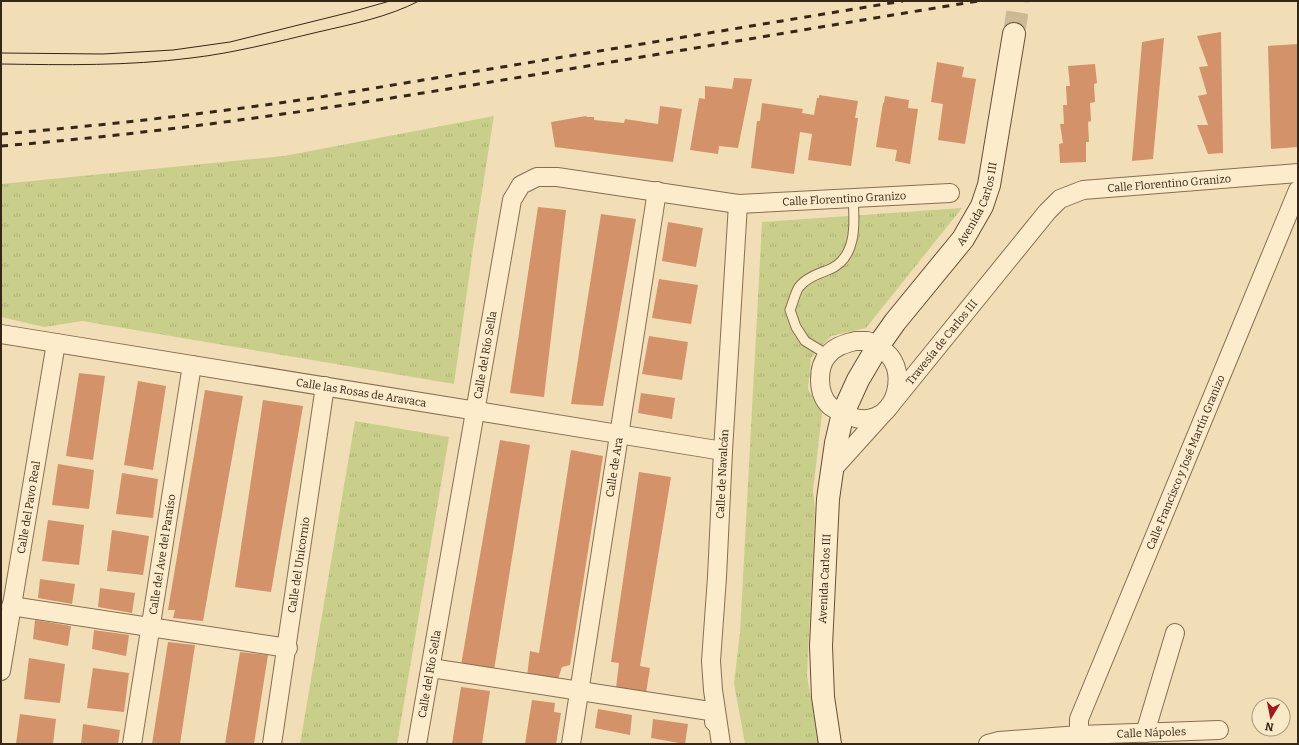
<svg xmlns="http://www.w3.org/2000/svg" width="1299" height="745" viewBox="0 0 1299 745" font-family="Bitter,serif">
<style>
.grass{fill:url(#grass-tufts)}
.building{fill:#d39269}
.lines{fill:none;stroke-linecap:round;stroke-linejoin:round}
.secondary-tunnel{stroke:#cbb997;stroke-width:22;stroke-dasharray:22 11;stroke-linecap:butt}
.lane-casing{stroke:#886d52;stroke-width:11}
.street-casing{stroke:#886d52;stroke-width:20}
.secondary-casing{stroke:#694e35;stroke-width:24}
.lane{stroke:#fceccb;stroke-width:9}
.street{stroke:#fceccb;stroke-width:18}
.secondary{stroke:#fceccb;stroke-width:22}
.tram{stroke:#352618;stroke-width:1}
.rail{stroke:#352618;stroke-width:3;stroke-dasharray:7 7;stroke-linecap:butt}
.labels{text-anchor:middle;stroke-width:4;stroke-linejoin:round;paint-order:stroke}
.street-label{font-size:11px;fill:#352618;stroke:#f8e9c7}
</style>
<defs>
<pattern id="grass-tufts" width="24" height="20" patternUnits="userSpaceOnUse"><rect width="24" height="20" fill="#c9cf8b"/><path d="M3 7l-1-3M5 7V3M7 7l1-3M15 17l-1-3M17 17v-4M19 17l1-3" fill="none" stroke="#adb277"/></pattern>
</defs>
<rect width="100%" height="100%" fill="#f1deb7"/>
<g class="grass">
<path d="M494 116 474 242 454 384 82 321 44 327 1 317V184L284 156Z"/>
<path d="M962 208 866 328 831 336 811 358 808 389 822 413 813 491 815 509 807 676 819 744H745L734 683 740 633 762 222Z"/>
<path d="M355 421 449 437 397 744H300Z"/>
</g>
<g class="building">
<path d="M1221 32 1223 153 1208 154 1197 125H1208L1198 96 1207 94 1199 67 1208 66 1197 36Z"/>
<path d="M1164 38 1153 159 1132 161 1142 42Z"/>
<path d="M1298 44V147L1271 149 1268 46Z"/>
<path d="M937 62 964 67 962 77 976 79 965 144 938 140 943 104 931 102Z"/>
<path d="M1095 64 1097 83 1094 84 1095 102 1090 103 1091 121 1088 122 1089 142H1086V162L1060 163 1059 144 1063 143 1060 124H1064L1063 105H1067L1066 86H1070L1068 66Z"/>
<path d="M734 78 752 79 738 148 719 146 718 154 690 150 699 98 705 99V86L732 89Z"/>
<path d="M819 95 858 101 855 118H858L851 166 808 160 812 134 800 132 794 174 751 168 757 121H760L762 103 803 109 802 113 814 115 817 98H819Z"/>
<path d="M885 96 909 100 908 108 918 109 910 164 895 161 897 150 876 147 883 103H884Z"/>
<path d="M660 106 682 109 673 162 555 147 551 122 586 116 587 117H594V120L624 123 625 119 658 124Z"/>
<path d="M538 207 566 210 544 397 510 393Z"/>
<path d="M601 214 636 219 603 406 571 404Z"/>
<path d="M668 222 703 228 696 267 662 261Z"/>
<path d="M659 279 698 285 691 324 652 318Z"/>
<path d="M649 336 688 342 682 380 642 374Z"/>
<path d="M79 373 105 376 93 460 66 456Z"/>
<path d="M138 381 166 386 153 470 124 465Z"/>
<path d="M205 390 243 396 203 621 173 618 175 610H168Z"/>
<path d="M641 393 675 398 672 419 638 413Z"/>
<path d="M263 400 303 406 271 592 235 587Z"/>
<path d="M500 440 530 445 494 670 461 665Z"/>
<path d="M571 450 603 456 570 665 562 667 557 682 527 677 530 651 539 653Z"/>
<path d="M58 464 94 470 89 509 52 505Z"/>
<path d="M639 472 671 477 640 666 650 668 646 693 616 688 619 663 611 662Z"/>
<path d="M122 473 158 479 153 518 116 514Z"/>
<path d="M48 520 84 525 79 565 42 561Z"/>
<path d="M112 530 149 536 143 575 107 571Z"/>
<path d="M40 579 75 584 72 604 38 598Z"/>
<path d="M100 588 135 593 132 613 98 607Z"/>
<path d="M35 620 71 626 68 646 33 639Z"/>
<path d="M94 630 129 635 126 656 92 649Z"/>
<path d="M168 642 195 645 180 744H152Z"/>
<path d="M240 652 268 655 254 744H225Z"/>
<path d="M29 658 65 664 60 703 24 699Z"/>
<path d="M93 668 129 673 124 712 87 708Z"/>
<path d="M461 687 490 691 482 744H452Z"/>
<path d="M532 700 555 703 554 712 561 713 556 744H525Z"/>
<path d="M598 709 632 715 630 735 595 728Z"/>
<path d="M20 714 56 719 53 744H16Z"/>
<path d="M653 719 688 724 685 744 651 738Z"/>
<path d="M83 724 120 730 118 744H81Z"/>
</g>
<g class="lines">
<path class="secondary-tunnel" d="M1014 34 1019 1"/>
<defs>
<path id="lane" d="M828 355 805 341 796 327 790 310C793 303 795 293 799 287 806 278 818 274 828 270 857 259 855 224 853 198"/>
<g id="street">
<path id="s1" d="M1 334 723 451"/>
<path d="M855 341C859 341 863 341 867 341 873 342 878 346 883 350 887 353 891 357 893 361 901 375 898 396 888 408 882 416 870 420 861 419 855 419 849 416 843 413 839 411 834 409 830 406 817 394 817 367 828 355 835 346 845 344 855 341Z"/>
<path id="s2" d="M833 469 888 408 1047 212 1060 199 1083 190 1298 173"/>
<path d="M11 606 288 648"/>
<path d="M431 668 716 712 714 722"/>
<path id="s3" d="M1 671 56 343"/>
<path d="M1145 733 1175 633"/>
<path id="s4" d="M1079 735V719L1298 190"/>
<path id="s5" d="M132 744 192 365"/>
<path id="s6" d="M272 744 325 386"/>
<path id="s7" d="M417 744 512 200 521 185 537 177H557L738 204 950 193"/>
<path id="s8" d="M571 744 657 191"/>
<path id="s9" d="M721 744 713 690 711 661 717 577 723 451 738 204"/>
<path id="s10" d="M988 744 999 741 1079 735 1219 730"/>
</g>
<g id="secondary">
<path id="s11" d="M830 744 823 697 821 646 828 499 836 443 843 413 858 380 878 346 895 322 963 239 982 206 989 185 1014 34"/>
</g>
</defs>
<use href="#lane" class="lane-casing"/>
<use href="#street" class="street-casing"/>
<use href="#secondary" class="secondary-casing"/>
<use href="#lane" class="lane"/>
<use href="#street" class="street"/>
<use href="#secondary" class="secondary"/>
<g class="tram">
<path d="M1 53 103 54 173 50 230 42 351 12 390 1"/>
<path d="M1 64C65 65 128 66 191 58 234 53 276 42 318 32 353 24 388 17 419 1"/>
</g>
<g class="rail">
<path d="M1 134C108 125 214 113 320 97L903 1"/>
<path d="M1 146C188 131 372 102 557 71 697 48 837 24 978 1"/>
</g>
</g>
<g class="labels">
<g class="street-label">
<text dy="4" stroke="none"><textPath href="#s2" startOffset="464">Calle Florentino Granizo</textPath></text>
<text dy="4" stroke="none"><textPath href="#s7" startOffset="897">Calle Florentino Granizo</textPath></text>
<text dy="4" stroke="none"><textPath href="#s11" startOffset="584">Avenida Carlos III</textPath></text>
<text dy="4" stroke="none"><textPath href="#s2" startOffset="167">Travesía de Carlos III</textPath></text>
<text dy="4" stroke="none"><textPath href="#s7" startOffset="395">Calle del Río Sella</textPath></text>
<text dy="4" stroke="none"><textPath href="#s1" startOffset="365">Calle las Rosas de Aravaca</textPath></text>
<text dy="4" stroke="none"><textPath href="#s4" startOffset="294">Calle Francisco y José Martín Granizo</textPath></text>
<text dy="4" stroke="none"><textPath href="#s8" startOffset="280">Calle de Ara</textPath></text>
<text dy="4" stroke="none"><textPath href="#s9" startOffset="271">Calle de Navalcán</textPath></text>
<text dy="4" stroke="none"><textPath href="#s3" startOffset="166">Calle del Pavo Real</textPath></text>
<text dy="4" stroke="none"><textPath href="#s5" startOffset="192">Calle del Ave del Paraíso</textPath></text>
<text dy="4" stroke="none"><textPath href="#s6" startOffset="181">Calle del Unicornio</textPath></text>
<text dy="4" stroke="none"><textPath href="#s11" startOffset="166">Avenida Carlos III</textPath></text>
<text dy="4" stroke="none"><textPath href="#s7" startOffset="71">Calle del Río Sella</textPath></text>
<text dy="4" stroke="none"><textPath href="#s10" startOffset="164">Calle Nápoles</textPath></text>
</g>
</g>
<rect width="1299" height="745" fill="none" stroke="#352618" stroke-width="4"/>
<g transform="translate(1271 717) rotate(190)"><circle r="19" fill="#f8e9c7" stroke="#aa9b81"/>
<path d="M0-3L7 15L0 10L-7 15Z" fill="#9c1d21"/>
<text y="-6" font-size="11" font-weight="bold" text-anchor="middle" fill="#352618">N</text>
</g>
</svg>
